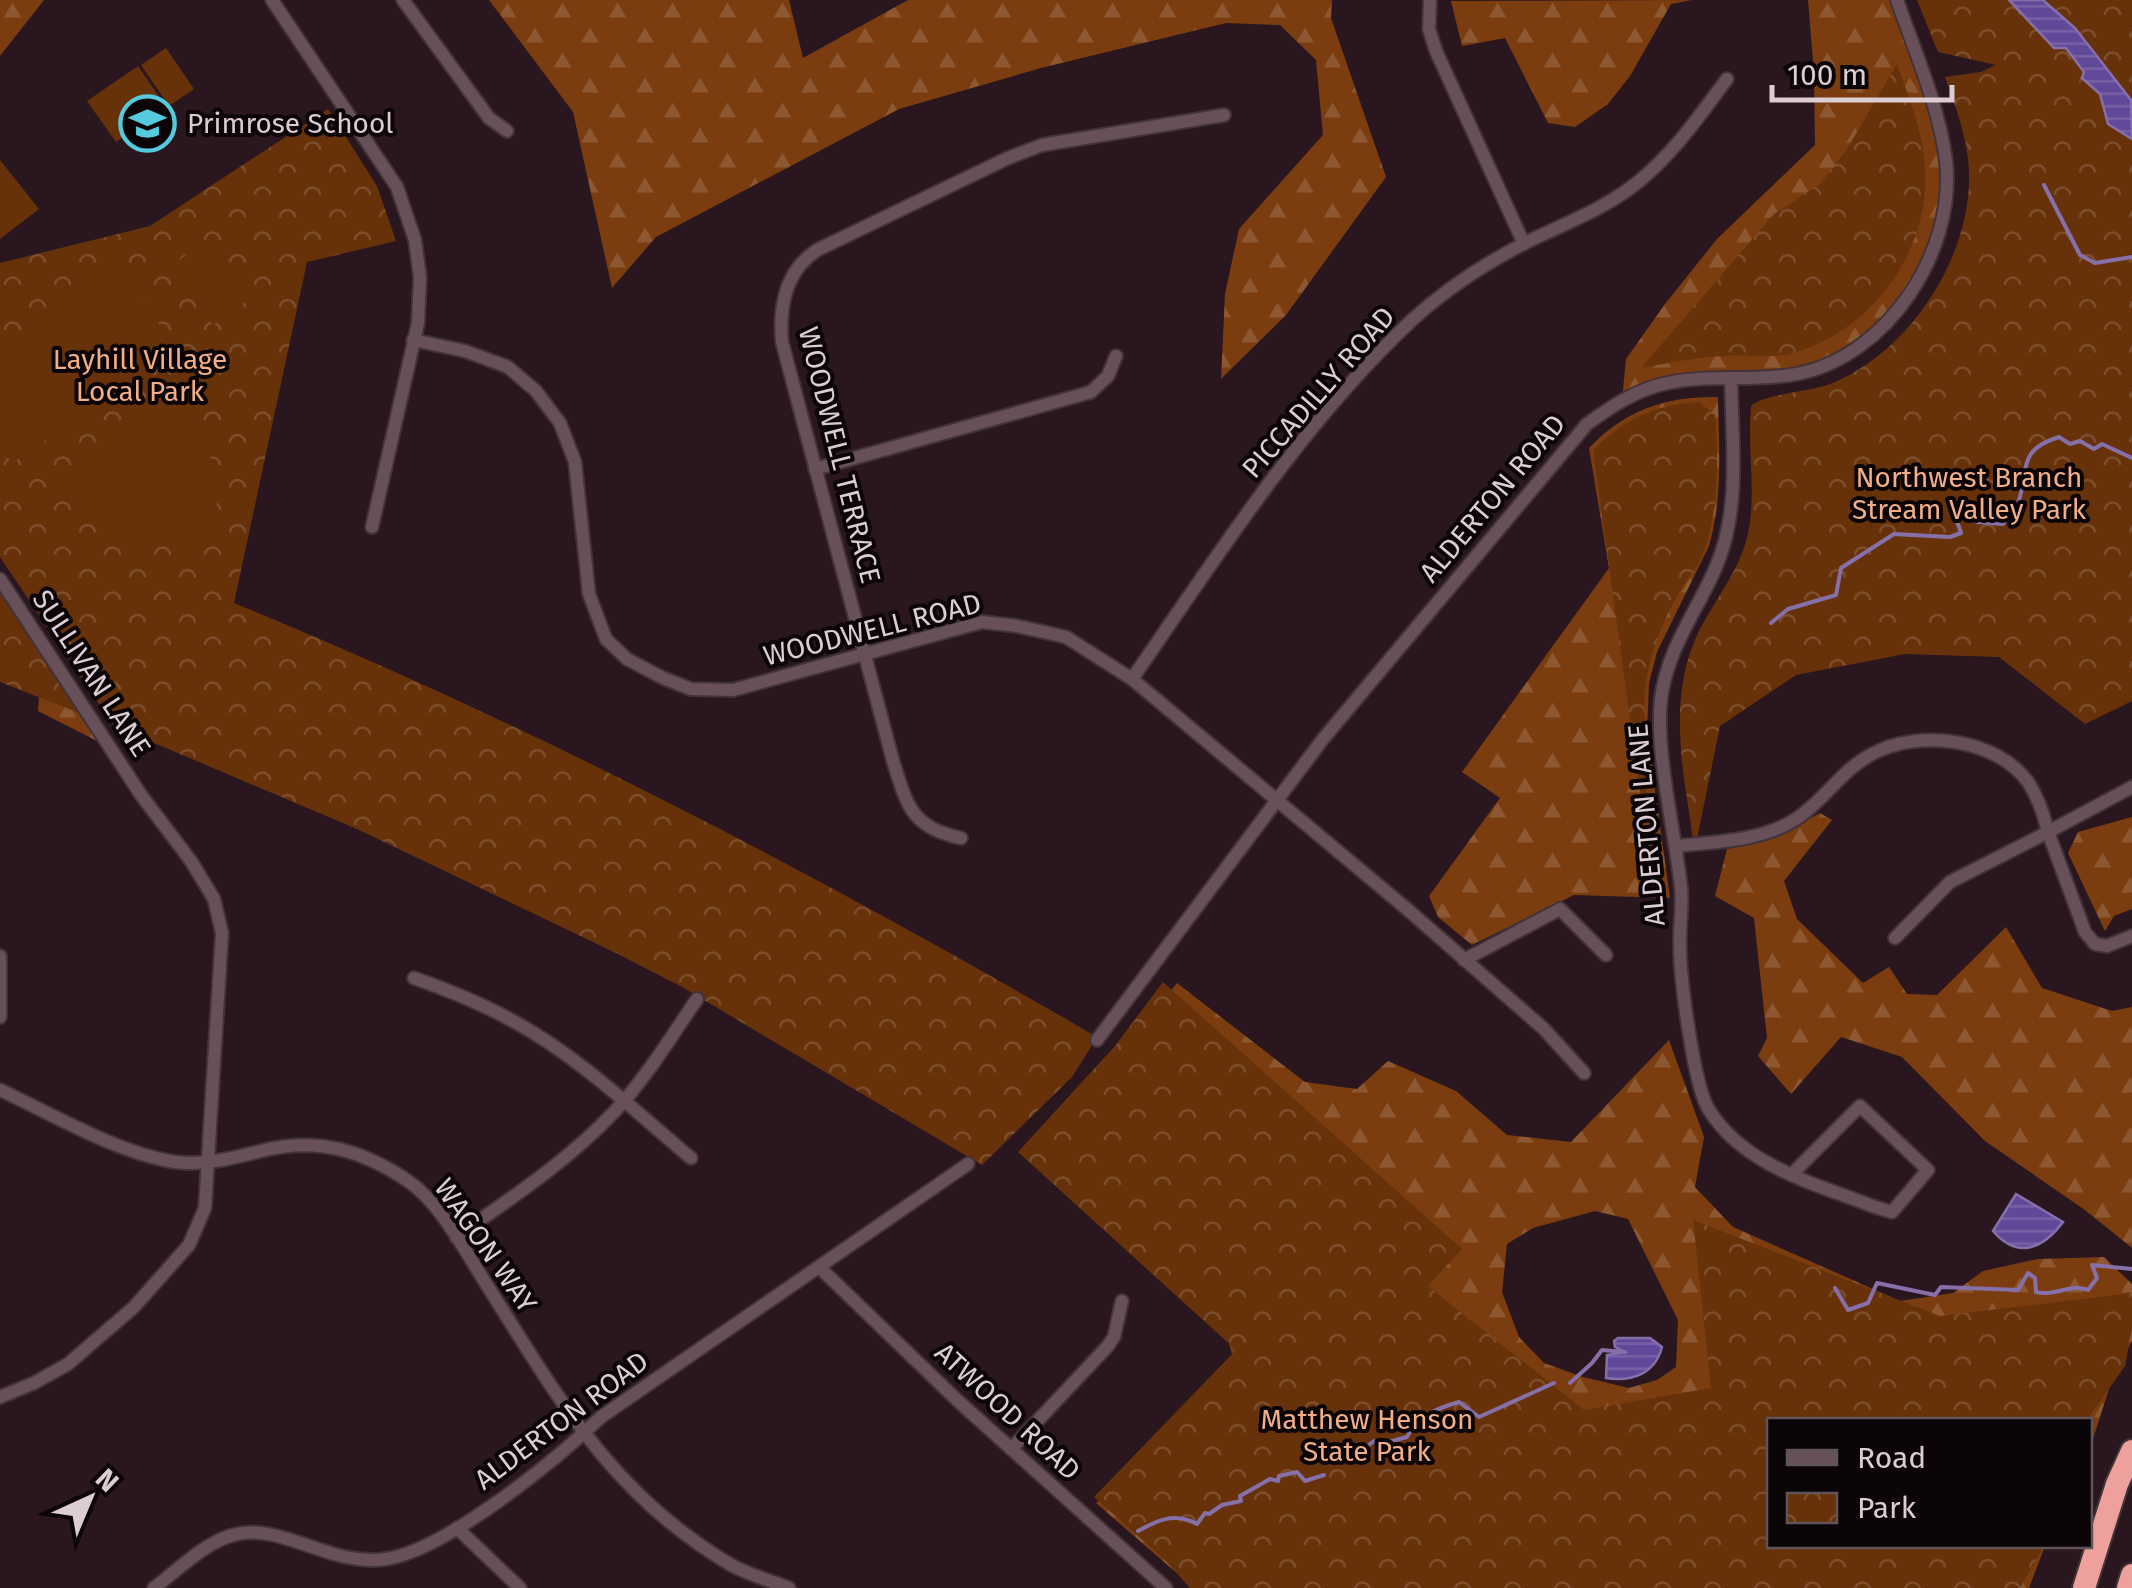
<svg xmlns="http://www.w3.org/2000/svg" width="2132" height="1588" viewBox="0 0 2132 1588" font-family="'Fira Sans',sans-serif">
<style>
.forest{fill:url(#forest-firs);fill-rule:evenodd}
.park{fill:url(#park-crowns)}
.pitch{fill:#67320a}
.water{fill:url(#water-rules);stroke:#8670aa;stroke-width:2.5}
.lines{fill:none;stroke-linecap:round;stroke-linejoin:round}
.stream{stroke:#8670aa;stroke-width:4}
.street-casing{stroke:#413338;stroke-width:16}
.highway-casing{stroke:#413338;stroke-width:26}
.street{stroke:#675059;stroke-width:12}
.highway{stroke:#eda09c;stroke-width:22}
.labels{text-anchor:middle;stroke-width:8;stroke-linejoin:round;paint-order:stroke}
.poi-label{font-size:28px;fill:#dbcdd2;stroke:#0c0508;text-anchor:start}
.park-label{font-size:28px;fill:#f1ae87;stroke:#0c0508}
.street-label{font-size:28px;fill:#dbcdd2;stroke:#0c0508}
</style>
<defs>
<pattern id="forest-firs" width="22" height="20" patternUnits="userSpaceOnUse" patternTransform="scale(2.5)"><rect width="22" height="20" fill="#7b3d0f"/><path d="M5 1l3.5 6h-7zM16 11l3.5 6h-7z" fill="#8d5831"/></pattern>
<pattern id="park-crowns" width="20" height="18" patternUnits="userSpaceOnUse" patternTransform="scale(2.5)"><rect width="20" height="18" fill="#67320a"/><path d="M2 6a3 3 0 1 1 6 0M12 15a3 3 0 1 1 6 0" fill="none" stroke="#7c4e2d"/></pattern>
<pattern id="water-rules" width="6" height="5" patternUnits="userSpaceOnUse" patternTransform="scale(2.5)"><rect width="6" height="5" fill="#624899"/><path d="M0 2.5h6" fill="none" stroke="#7861a6"/></pattern>
</defs>
<rect width="100%" height="100%" fill="#29161e"/>
<g class="forest">
<path d="M0 0H44L0 56Z"/>
<path d="M489 0H789L803 58 908 0H1332L1331 18 1386 177 1286 315 1221 379 1225 294 1239 229 1323 135 1316 60 1280 25 1226 23 1041 68 899 109 656 237 612 288 573 112Z"/>
<path d="M1692 0 1671 4 1630 76 1608 104 1575 127 1548 123 1505 38 1462 46 1451 1Z"/>
<path d="M1808 0H1897L1946 162 1935 242 1882 328 1802 373 1702 380 1622 400 1626 359 1665 304 1717 239 1815 145 1814 73Z"/>
<path d="M1718 397C1719 448 1723 497 1709 546L1657 652 1649 683 1647 733 1670 898 1574 895 1472 945 1438 917 1429 896 1500 798 1462 772 1609 568 1589 448C1625 410 1666 396 1718 397Z"/>
<path d="M0 593 103 744 38 711 39 696Z"/>
<path d="M1820 813 1832 820 1784 881 1797 919 1863 983 1889 967 1907 994 1937 995 2006 927 2042 988 2112 1011 2132 1007V1248L2085 1210 1985 1141 1902 1057 1841 1037 1791 1094 1758 1056 1767 1038 1754 918 1715 896 1727 849 1776 837Z"/>
<path d="M2132 817V909L2114 916 2105 931 2068 853 2078 832Z"/>
<path d="M1177 983 1305 1082 1357 1089 1388 1061 1456 1091 1507 1135 1571 1142 1669 1040 1704 1137 1695 1187 1733 1227 1900 1301 1953 1293 1983 1271 2038 1259 2104 1257 2132 1284V1340L2110 1386 2090 1448V1420H1770V1546H2045L2029 1588H1194L1096 1503 1235 1365 1227 1336 1114 1058ZM1595 1211 1628 1219 1678 1320 1676 1367 1657 1380 1629 1388 1583 1377 1544 1363 1519 1337 1502 1292 1507 1244 1533 1228Z"/>
</g>
<g class="park">
<path d="M1917 0H2132V701L2085 724 1999 657 1905 654 1796 675 1720 726 1697 839H1693C1683 770 1667 699 1698 633 1715 599 1742 568 1749 529 1756 488 1747 447 1751 406 1761 395 1812 391 1830 384 1909 353 1972 257 1969 172 1968 139 1956 108 1945 77L1981 72 1996 65 1938 52Z"/>
<path d="M1897 64C1909 98 1923 131 1925 167 1931 250 1872 331 1793 353 1773 359 1746 354 1725 356 1696 357 1669 363 1641 368L1774 214 1820 184 1847 149Z"/>
<path d="M328 109 377 186 396 241 307 262 234 603C530 724 813 872 1090 1033L1096 1039 1072 1077 982 1165 682 987 618 954 357 829 114 726 0 557V263L150 226Z"/>
<path d="M1699 402 1715 415C1719 462 1719 515 1701 559 1696 570 1686 580 1680 591 1664 617 1653 646 1647 676 1638 724 1655 769 1643 812L1593 451C1622 419 1657 404 1699 402Z"/>
<path d="M0 582 92 718 0 682Z"/>
<path d="M1163 982 1462 1249 1428 1286 1584 1410 1711 1388 1693 1220 1940 1316 2132 1293V1329L2125 1366 2087 1420H1770V1546H2044L2020 1588H1190L1166 1561 1094 1497 1236 1350 1018 1152 1115 1046Z"/>
</g>
<g class="pitch">
<path d="M166 48 194 89 169 106 141 65Z"/>
<path d="M138 66 167 108 116 142 87 101Z"/>
<path d="M0 160 39 209 0 239Z"/>
<path d="M206 240 218 256 182 282 171 266Z"/>
<path d="M221 262 233 278 197 304 186 288Z"/>
<path d="M121 268 177 350 12 463 0 446V351Z"/>
<path d="M237 283 249 299 213 325 201 309Z"/>
<path d="M173 401 202 432 222 494 200 534 147 550 111 534 70 496C70 469 119 426 142 412 151 406 163 404 173 401Z"/>
</g>
<g class="water">
<path d="M2009 0H2043L2075 28 2131 100 2132 139 2108 124 2100 94 2082 78 2084 72 2066 48H2054Z"/>
<path d="M2016 1194 2063 1222C2042 1250 2017 1259 1993 1231Z"/>
<path d="M1618 1338H1650L1662 1347C1655 1374 1632 1382 1606 1378L1607 1355 1625 1352 1615 1347 1614 1341Z"/>
</g>
<g class="lines">
<g class="stream">
<path d="M2044 185 2080 255 2095 263 2132 257"/>
<path d="M1771 623 1788 609 1836 595 1841 568 1894 534 1950 537 1961 533 1957 521 1965 514 1977 522 2003 524C2008 517 2015 510 2018 503 2030 470 2016 450 2059 437L2070 444 2080 441 2094 449 2102 444 2132 458"/>
<path d="M1835 1288 1848 1310 1868 1303 1877 1283 1935 1295 1941 1287 2018 1290 2028 1273 2035 1278 2036 1292C2055 1297 2070 1283 2088 1290L2097 1278 2092 1265 2132 1269"/>
<path d="M1570 1383 1592 1363 1602 1350 1625 1352"/>
<path d="M1360 1463 1362 1450 1374 1441 1378 1445 1407 1437C1417 1416 1438 1408 1459 1402L1479 1417 1554 1383"/>
<path d="M1138 1531C1158 1520 1174 1512 1197 1524L1205 1513 1209 1514 1222 1505 1241 1501 1240 1496 1270 1479 1278 1481 1279 1476 1297 1472 1305 1481 1324 1475"/>
</g>
<defs>
<g id="street">
<path d="M272 0 397 187 415 240 420 277 418 323 372 527"/>
<path d="M403 0 489 118 507 131"/>
<path d="M1430 0 1429 29 1436 51 1524 244"/>
<path d="M413 340 465 351 508 367 536 391 560 423 575 462 589 594 606 639 627 659 663 678 691 689 733 690 982 622 1017 626 1066 637 1132 679 1407 909 1544 1029 1584 1073"/>
<path d="M1731 380C1732 441 1741 509 1716 567 1697 611 1667 649 1661 699 1655 751 1675 832 1681 887 1683 907 1679 927 1680 947 1680 978 1694 1087 1709 1110 1745 1167 1816 1184 1875 1207L1892 1212 1928 1170 1860 1106 1792 1174"/>
<path d="M815 469 1091 392 1108 376 1116 356"/>
<path d="M0 579 141 795 191 861 214 899 222 933 205 1208 189 1245 134 1307 68 1364 34 1383 0 1397"/>
<path d="M1132 679C1218 555 1301 424 1412 320 1446 289 1484 264 1525 243 1563 224 1605 209 1638 182 1674 153 1700 115 1727 79"/>
<path d="M2132 787 2048 832 2085 932 2095 944 2107 946 2132 936"/>
<path d="M961 838C911 828 907 805 893 761L782 342C779 307 785 271 817 250L1008 158 1042 145 1224 115"/>
<path d="M1676 846C1715 842 1762 841 1796 819 1824 801 1841 770 1872 754 1918 729 1996 738 2028 782 2038 797 2044 815 2048 832L1950 882 1895 938"/>
<path d="M0 956V1017"/>
<path d="M1464 960 1560 909 1606 955"/>
<path d="M414 978C448 990 481 1003 513 1021 578 1056 635 1111 691 1158"/>
<path d="M1097 1040 1323 739 1587 424C1612 406 1637 389 1668 383 1710 374 1754 382 1797 374 1888 356 1956 251 1946 161 1939 106 1915 52 1897 0"/>
<path d="M0 1090C54 1115 117 1153 175 1162 206 1166 236 1157 265 1150 318 1137 364 1151 408 1181 441 1203 468 1256 490 1290 560 1401 614 1497 733 1566 750 1575 771 1581 789 1588"/>
<path d="M456 1237C511 1198 568 1161 614 1112 646 1078 671 1037 697 999"/>
<path d="M819 1267 957 1400 1166 1588"/>
<path d="M1011 1449 1107 1347 1114 1337 1122 1301"/>
<path d="M457 1528 520 1588"/>
<path d="M154 1588C178 1570 207 1540 237 1534 284 1524 331 1567 386 1559 446 1550 556 1460 601 1417L968 1164"/>
</g>
<g id="highway">
<path d="M2084 1588 2117 1484 2132 1451"/>
<path d="M2128 1588 2132 1575"/>
</g>
</defs>
<use href="#street" class="street-casing"/>
<use href="#highway" class="highway-casing"/>
<use href="#street" class="street"/>
<use href="#highway" class="highway"/>
</g>
<defs>
<symbol id="school-ring" viewBox="-11 -11 22 22"><circle r="9.5" fill="#0c0508" stroke="#54cadd" stroke-width="1.5"/><path d="M0-5L7-2L0 1L-7-2ZM-4 1L0 2.5L4 1V4Q0 6-4 4Z" fill="#54cadd"/></symbol>
</defs>
<g fill-rule="evenodd">
<use href="#school-ring" x="116" y="92" width="63" height="63"/>
</g>
<g class="labels">
<g class="poi-label">
<text x="187" y="133">Primrose School</text>
</g>
<g class="park-label">
<text x="140" y="369">Layhill Village<tspan x="140" dy="32">Local Park</tspan></text>
<text x="1969" y="487">Northwest Branch<tspan x="1969" dy="32">Stream Valley Park</tspan></text>
<text x="1367" y="1429">Matthew Henson<tspan x="1367" dy="32">State Park</tspan></text>
</g>
<g class="street-label">
<text transform="translate(1318 392) rotate(-49)" y="10">PICCADILLY ROAD</text>
<text transform="translate(840 455) rotate(76)" y="10">WOODWELL TERRACE</text>
<text transform="translate(1492 498) rotate(-50)" y="10">ALDERTON ROAD</text>
<text transform="translate(872 629) rotate(-14)" y="10">WOODWELL ROAD</text>
<text transform="translate(92 673) rotate(57)" y="10">SULLIVAN LANE</text>
<text transform="translate(1646 825) rotate(-95)" y="10">ALDERTON LANE</text>
<text transform="translate(486 1245) rotate(55)" y="10">WAGON WAY</text>
<text transform="translate(1008 1411) rotate(43)" y="10">ATWOOD ROAD</text>
<text transform="translate(561 1420) rotate(-37)" y="10">ALDERTON ROAD</text>
</g>
</g>
<rect x="1767" y="1418" width="325" height="130" fill="#0c0508" stroke="#5f5559" stroke-width="2.5"/>
<rect x="1787" y="1450" width="50" height="15" fill="#675059" stroke="#5f5559" stroke-width="2.5"/>
<text x="1857" y="1468" font-size="30" fill="#dbcdd2">Road</text>
<rect x="1787" y="1493" width="50" height="30" fill="url(#park-crowns)" stroke="#5f5559" stroke-width="2.5"/>
<text x="1857" y="1518" font-size="30" fill="#dbcdd2">Park</text>
<g transform="translate(90 1498) rotate(44)" stroke="#0c0508" stroke-width="8" paint-order="stroke">
<path d="M0-8L18 38L0 25L-18 38Z" fill="#dbcdd2"/>
<text y="-15" font-size="28" font-weight="bold" text-anchor="middle" fill="#dbcdd2">N</text>
</g>
<path d="M1772 85v15h180v-15" fill="none" stroke="#dbcdd2" stroke-width="5"/>
<text x="1787" y="85" font-size="30" fill="#dbcdd2" stroke="#0c0508" stroke-width="8" paint-order="stroke">100 m</text>
</svg>
